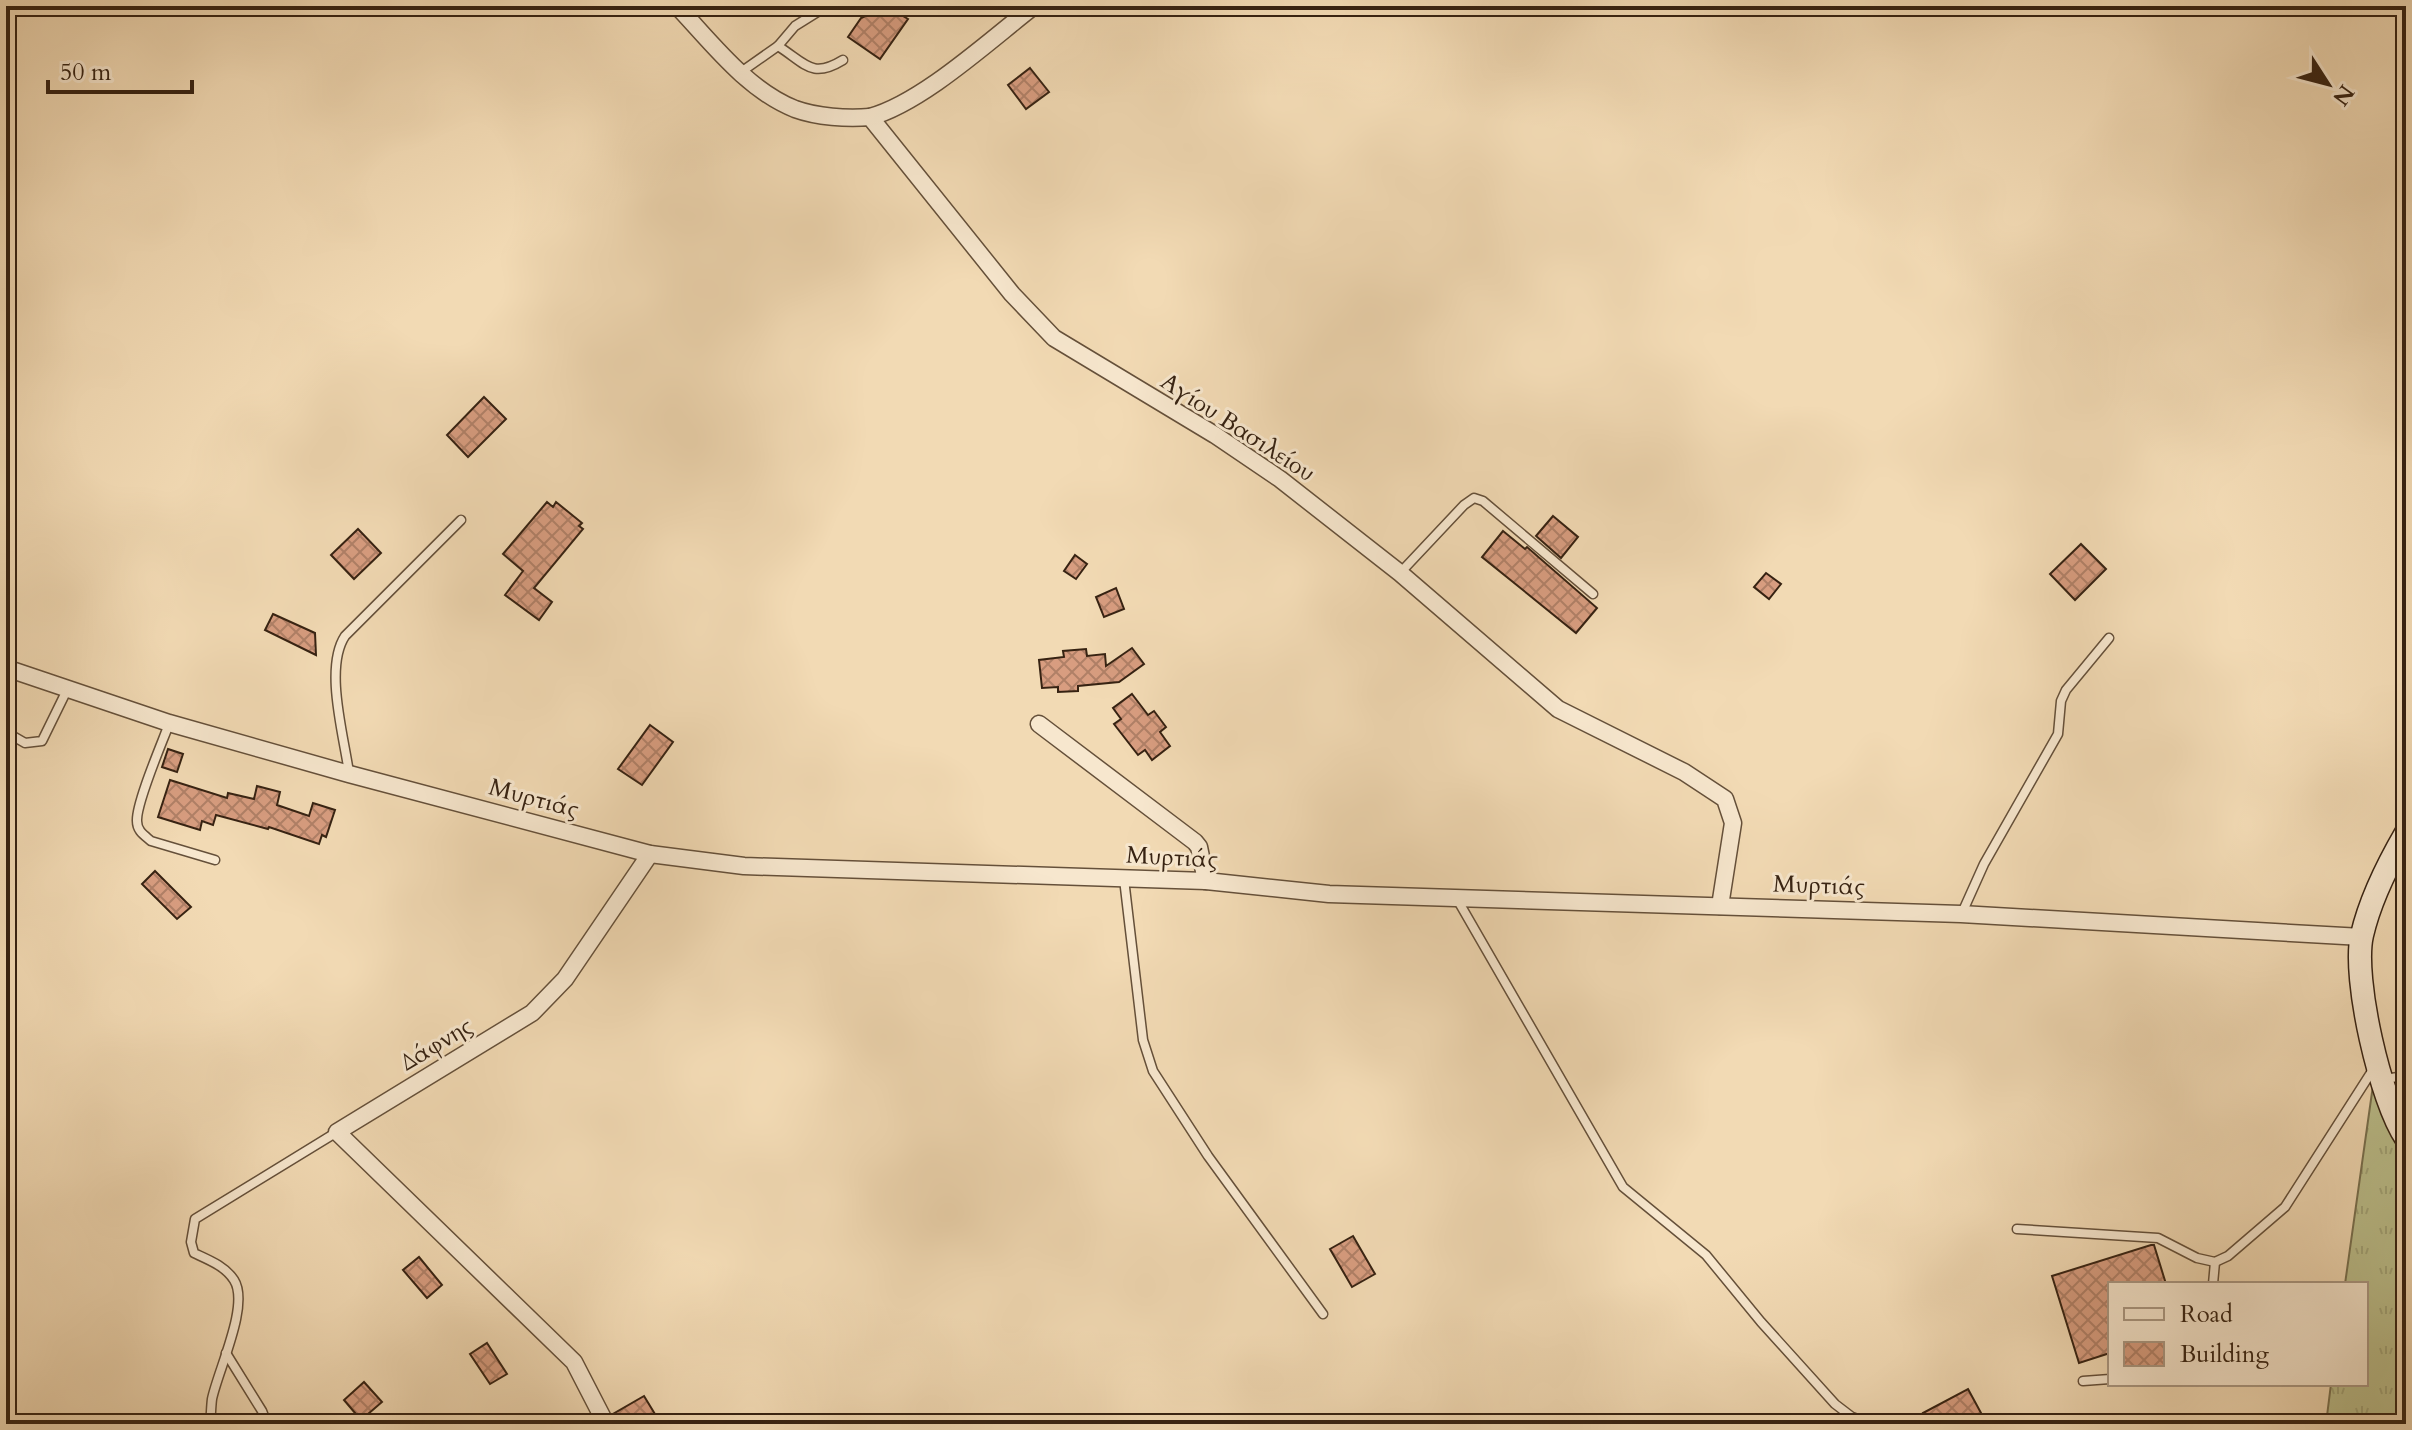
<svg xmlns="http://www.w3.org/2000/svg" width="2412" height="1430" viewBox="0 0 2412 1430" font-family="Cardo,serif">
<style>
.grass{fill:url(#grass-tufts);stroke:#78704f;stroke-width:2}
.building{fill:url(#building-cross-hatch);stroke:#362212;stroke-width:2}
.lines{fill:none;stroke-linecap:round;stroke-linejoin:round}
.service-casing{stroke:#65503a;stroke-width:11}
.minor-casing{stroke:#65503a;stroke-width:19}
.secondary-casing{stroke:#362212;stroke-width:25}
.service{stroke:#f7e7ce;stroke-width:8}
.minor{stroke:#f7e7ce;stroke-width:16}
.secondary{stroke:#f7e7ce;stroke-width:22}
.labels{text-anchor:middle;stroke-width:6;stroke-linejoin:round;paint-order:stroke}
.street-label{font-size:24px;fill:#362212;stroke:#f7e7ce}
</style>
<defs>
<pattern id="grass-tufts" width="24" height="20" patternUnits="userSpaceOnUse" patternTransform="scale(2)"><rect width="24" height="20" fill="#bbbf8c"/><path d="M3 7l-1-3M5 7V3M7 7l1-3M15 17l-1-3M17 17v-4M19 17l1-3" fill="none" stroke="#a1a478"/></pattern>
<pattern id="building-cross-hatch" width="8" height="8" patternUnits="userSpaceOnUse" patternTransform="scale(2)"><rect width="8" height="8" fill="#d89d80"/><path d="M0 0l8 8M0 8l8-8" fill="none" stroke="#b08067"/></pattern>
</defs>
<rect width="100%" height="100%" fill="#f2dab4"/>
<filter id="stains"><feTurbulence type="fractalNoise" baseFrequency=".0025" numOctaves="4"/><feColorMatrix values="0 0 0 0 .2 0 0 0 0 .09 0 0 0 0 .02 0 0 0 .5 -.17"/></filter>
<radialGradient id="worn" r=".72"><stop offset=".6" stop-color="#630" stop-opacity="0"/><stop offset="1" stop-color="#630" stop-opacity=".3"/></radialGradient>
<path class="grass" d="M2376 1064 2406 1167V1424H2326L2331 1384H2366V1284H2345Z"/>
<g class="building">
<path d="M886 6 908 19 880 59 848 37 861 18 868 15 872 9 880 15Z"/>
<path d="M1030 68 1049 92 1026 109 1008 85Z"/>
<path d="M484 397 506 419 468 457 447 435Z"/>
<path d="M547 502 553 507 556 502 582 523 579 526 583 529 534 588 552 602 539 620 505 595 523 571 503 554Z"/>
<path d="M1553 516 1578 537 1561 558 1536 536Z"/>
<path d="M358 529 381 553 354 579 331 555Z"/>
<path d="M1503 531 1525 549 1527 547 1597 608 1576 633 1482 557Z"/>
<path d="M2081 544 2106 569 2075 600 2050 574Z"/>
<path d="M1075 555 1087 564 1076 579 1064 571Z"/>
<path d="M1766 573 1781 584 1769 599 1754 587Z"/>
<path d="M1116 588 1124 609 1104 617 1096 597Z"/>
<path d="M273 614 315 633 316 655 265 630Z"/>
<path d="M1132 648 1144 664 1119 682 1078 686V691L1058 692V687L1042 688 1039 660 1064 657 1063 651 1086 649 1087 656 1105 654 1106 666Z"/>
<path d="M1132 694 1148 715 1154 711 1166 727 1160 732 1170 746 1152 760 1145 750 1138 755 1114 724 1121 719 1113 708Z"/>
<path d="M650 725 673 742 642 785 618 769Z"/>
<path d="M168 749 183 754 177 772 162 767Z"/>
<path d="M170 780 227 798 228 793 254 799 257 786 280 792 277 805 309 816 313 803 335 810 326 837 322 835 319 844 269 827 268 829 216 815 213 825 202 821 200 830 158 817Z"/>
<path d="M155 871 191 907 177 919 142 884Z"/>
<path d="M1353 1236 1375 1274 1352 1287 1330 1249Z"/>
<path d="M2151 1245H2154L2166 1284H2110V1353L2079 1363 2052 1276Z"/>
<path d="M419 1257 442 1285 427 1298 403 1270Z"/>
<path d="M487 1343 507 1374 490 1384 470 1354Z"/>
<path d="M364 1382 382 1402 361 1420 344 1400Z"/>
<path d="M1968 1389 1987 1424H1929L1923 1413Z"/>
<path d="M644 1396 661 1424H617L613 1414Z"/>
</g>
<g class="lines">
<defs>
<g id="service">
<path d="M843 6 861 11"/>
<path d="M778 46C806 64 812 79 843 60"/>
<path d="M741 72 778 46 795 26 827 6"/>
<path d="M1400 573 1464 505 1474 498 1483 501 1593 594"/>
<path d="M169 724C162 743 136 803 137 821 137 831 144 835 151 841L215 860"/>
<path d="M6 732 25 743 42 741 67 690"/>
<path d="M349 773C344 736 324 668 345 636L461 520"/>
<path d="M1124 879 1143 1040 1153 1071 1208 1156 1323 1314"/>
<path d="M1457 899 1623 1187 1706 1255 1761 1322 1835 1404 1852 1417 1870 1424"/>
<path d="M1962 913 1984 864 2058 734 2061 701 2066 690 2109 638"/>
<path d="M2383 1079 2406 1076"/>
<path d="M2017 1229 2158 1238 2197 1258 2215 1262 2228 1256 2285 1207 2374 1068"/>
<path d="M2213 1284 2215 1262"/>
<path d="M226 1353 262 1411 267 1424"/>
<path d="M2083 1381 2110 1379"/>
<path d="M210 1424C211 1416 211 1407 212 1399 218 1370 250 1305 234 1280 225 1266 209 1260 194 1253L191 1242 195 1219 337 1132"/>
</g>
<g id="minor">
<path d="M677 6C711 42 747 90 795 109 817 117 847 119 870 117L1012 294 1054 338 1215 435 1280 479 1400 573 1558 709 1684 772 1725 799 1733 823 1720 906"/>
<path d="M870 117C922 103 990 40 1034 6"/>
<path d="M6 668 169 723 349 774 650 854 744 866 1206 881 1329 894 1961 914 2362 937"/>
<path d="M1039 724 1195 842 1199 847 1206 881"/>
<path d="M606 1424 574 1362 337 1132 532 1013 565 979 650 854"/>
</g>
<path id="secondary" d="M2406 833C2388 864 2370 900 2362 935 2352 978 2381 1102 2406 1138"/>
</defs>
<use href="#service" class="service-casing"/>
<use href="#minor" class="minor-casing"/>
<use href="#secondary" class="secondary-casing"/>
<use href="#service" class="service"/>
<use href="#minor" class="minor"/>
<use href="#secondary" class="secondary"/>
</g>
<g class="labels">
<g class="street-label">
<text transform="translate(1238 427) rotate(33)" y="8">Αγίου Βασιλείου</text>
<text transform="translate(534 798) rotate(15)" y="8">Μυρτιάς</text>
<text transform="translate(1172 857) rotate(3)" y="8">Μυρτιάς</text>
<text transform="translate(1819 885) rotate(2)" y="8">Μυρτιάς</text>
<text transform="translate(436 1044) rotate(-31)" y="8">Δάφνης</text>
</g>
</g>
<rect width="2412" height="1430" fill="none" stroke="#f2dab4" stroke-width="32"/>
<rect x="8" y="8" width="2396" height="1414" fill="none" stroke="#362212" stroke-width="4"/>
<rect x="16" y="16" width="2380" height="1398" fill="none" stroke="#362212" stroke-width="2"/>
<rect x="2108" y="1282" width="260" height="104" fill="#f7e7ce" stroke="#aa9883" stroke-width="2"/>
<rect x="2124" y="1308" width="40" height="12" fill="#f7e7ce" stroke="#aa9883" stroke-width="2"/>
<text x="2180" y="1322" font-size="24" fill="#362212">Road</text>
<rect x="2124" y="1342" width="40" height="24" fill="url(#building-cross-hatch)" stroke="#aa9883" stroke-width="2"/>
<text x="2180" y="1362" font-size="24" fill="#362212">Building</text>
<g transform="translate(2328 84) rotate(126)" stroke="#f7e7ce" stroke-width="6" paint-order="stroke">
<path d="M0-6L14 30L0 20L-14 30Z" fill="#362212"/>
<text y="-12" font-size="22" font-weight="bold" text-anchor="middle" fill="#362212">N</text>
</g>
<path d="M48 80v12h144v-12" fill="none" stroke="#362212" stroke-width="4"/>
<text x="60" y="80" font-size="24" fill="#362212" stroke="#f7e7ce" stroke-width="6" paint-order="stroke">50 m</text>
<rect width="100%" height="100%" filter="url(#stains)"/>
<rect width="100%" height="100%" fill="url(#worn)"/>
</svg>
